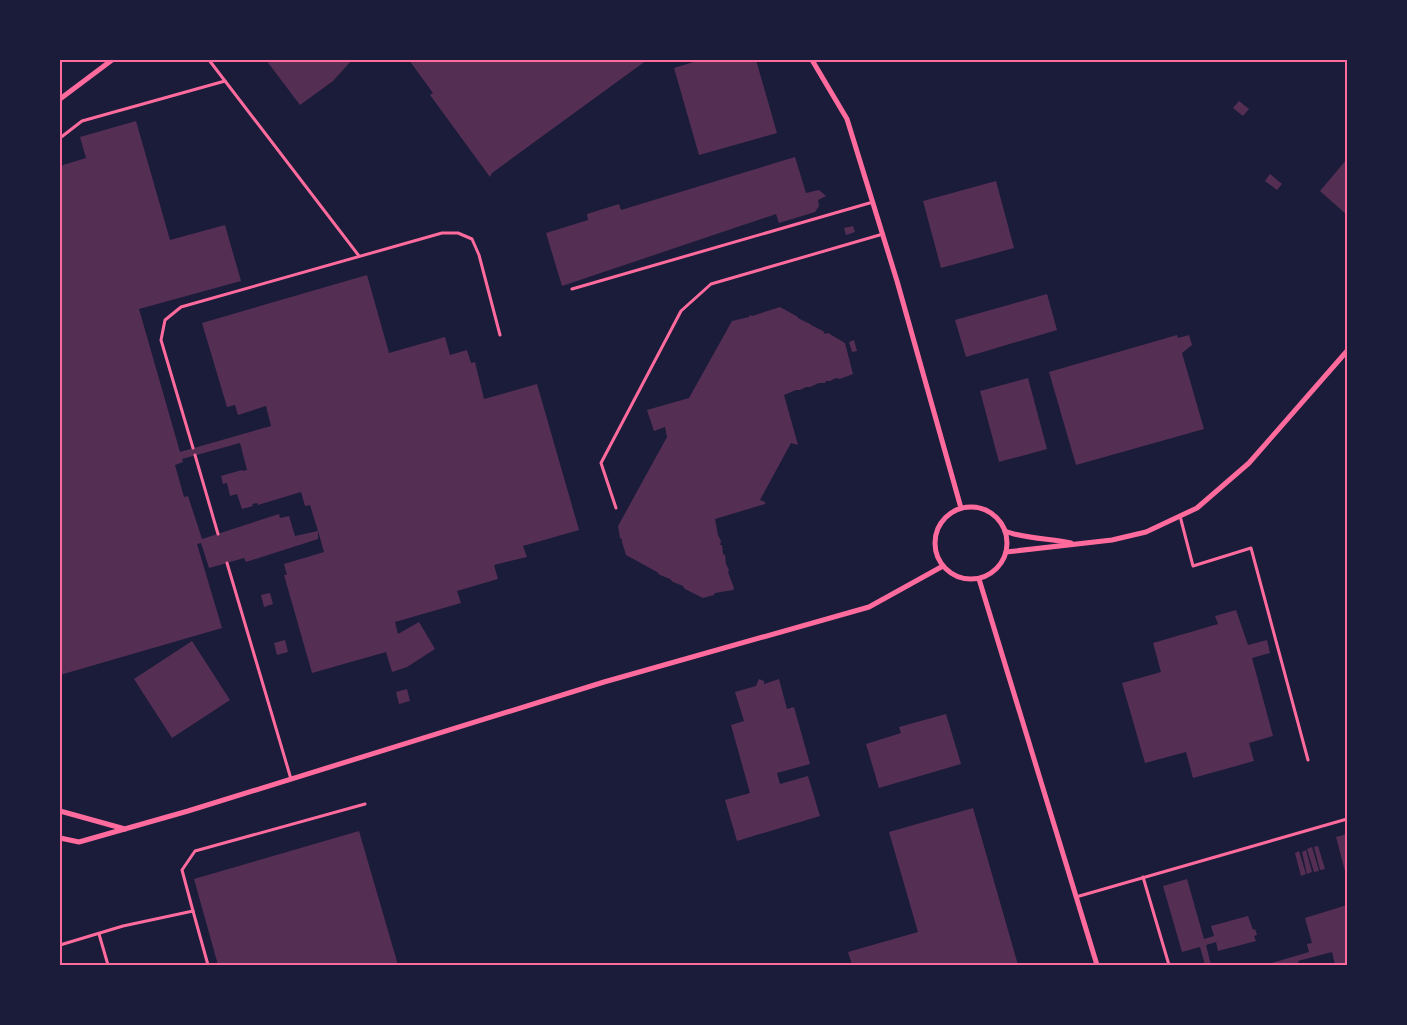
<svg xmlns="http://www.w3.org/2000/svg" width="1407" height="1025" viewBox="0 0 1407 1025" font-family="'Playfair Display',serif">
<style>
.building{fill:#542f53;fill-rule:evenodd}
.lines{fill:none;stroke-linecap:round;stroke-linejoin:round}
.service{stroke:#ff6b9d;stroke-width:3}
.minor{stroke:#ff6b9d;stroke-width:5}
.neatline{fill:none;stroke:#ff6b9d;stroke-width:2}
</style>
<rect width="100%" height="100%" fill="#1b1b3a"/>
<g class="building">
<path d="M266 60H352L333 81 300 105Z"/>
<path d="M409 60H647L492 173 490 177 430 95 433 93Z"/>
<path d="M700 60H756L777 133 699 155 674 68Z"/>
<path d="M1239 101 1249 109 1243 116 1233 108Z"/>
<path d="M136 121 170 240 225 225 241 281 139 309 180 452 271 426 266 406 238 415 235 405 227 407 202 323 367 275 389 353 445 337 450 355 467 350 471 363 475 362 484 399 537 384 579 530 523 546 527 557 494 565 498 579 457 591 461 603 395 622 398 634 419 622 435 649 407 667 392 672 386 652 312 673 284 575H287L284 564 324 552 318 531V539L246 562 244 558 209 568 201 543 197 544 222 628 60 675V166L86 158 80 137ZM240 443 247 470 242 471V470L221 476 223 484 227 483 230 496 237 494 242 509 253 506 252 504 257 503 258 505 301 492 305 506 310 505 318 531 295 536 289 516 280 518 279 514 202 539 188 496 184 497 175 465 183 462 182 459Z"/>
<path d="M795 157 806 193 819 190 826 196 818 200 819 206 815 212 779 223 776 214 562 286 546 233 588 220 587 214 619 204 621 210Z"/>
<path d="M1347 159V215L1320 191Z"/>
<path d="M1270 174 1282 184 1277 190 1265 181Z"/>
<path d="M996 181 1014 248 941 268 923 201Z"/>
<path d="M853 226 855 232 846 235 844 228Z"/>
<path d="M1047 294 1057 330 966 357 955 320Z"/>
<path d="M780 307 798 317V318L810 324 811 325 823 331 825 334 828 333 845 343 853 374 840 379 836 378 830 381H826L825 383H819L810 387H806L800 390H796L784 395 798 445 791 443 760 500 765 502V504L715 519 718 535 721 541 720 545H722L723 554 725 555 726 564 729 570 728 572 734 588 733 590 715 593 714 595 703 598 685 589 683 586 673 582 670 579 660 575 657 572 626 555 622 542V539L620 538 618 526 667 437 665 427 654 431 647 410 689 398 732 321 749 317 750 315 752 316Z"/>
<path d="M1177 335 1178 338 1189 335 1192 345 1182 353 1204 429 1076 465 1049 372Z"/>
<path d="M854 340 857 351 852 352 849 342Z"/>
<path d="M1028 378 1047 449 999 462 980 391Z"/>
<path d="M270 593 273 604 264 607 261 595Z"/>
<path d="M1236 610 1248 645 1267 640 1270 653 1252 658 1273 736 1249 743 1254 761 1193 778 1186 752 1145 763 1122 683 1161 672 1153 643 1218 624 1215 616Z"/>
<path d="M285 640 288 652 277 655 274 643Z"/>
<path d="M192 641 230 700 172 738 134 679Z"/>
<path d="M759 679 764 681V684L779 679 787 709 794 707 810 764 777 773 780 784 808 776 820 816 737 841 725 800 750 793 731 725 744 721 735 692 756 686Z"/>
<path d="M407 689 410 701 399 704 396 692Z"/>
<path d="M946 714 961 764 879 788 866 744 901 733 899 727Z"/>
<path d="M973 808 1018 965H852L848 952 918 932 889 832Z"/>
<path d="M359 831 398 965H218L194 879Z"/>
<path d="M1347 834V875H1346L1336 837Z"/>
<path d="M1318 846 1325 869 1320 870 1314 847Z"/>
<path d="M1312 847 1319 871 1314 872 1307 849Z"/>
<path d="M1306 850 1312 872 1307 874 1302 852Z"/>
<path d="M1299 851 1306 874 1301 876 1295 853Z"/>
<path d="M1187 879 1204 939 1214 936 1211 926 1248 916 1253 930 1255 929 1257 935 1254 936 1256 941 1218 951 1216 942 1206 945 1211 965H1205L1200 947 1182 952 1163 886Z"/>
<path d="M1347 905V965H1335L1332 952 1298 961 1299 965H1265L1309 952 1307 944 1312 943 1305 918Z"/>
</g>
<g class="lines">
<g class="service">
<path d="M209 60 359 256"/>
<path d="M60 138 82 121 225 81"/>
<path d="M572 289 873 202"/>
<path d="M193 448 161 340 165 320 181 307 442 233H458L472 239 479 255 500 335"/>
<path d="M195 455 218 534"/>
<path d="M616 508 601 463 681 311 711 284 883 234"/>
<path d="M1180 516 1193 566 1251 548 1308 760"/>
<path d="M227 563 291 779"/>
<path d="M1143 877 1169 965"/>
<path d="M1076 897 1347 819"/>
<path d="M193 911 182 870 195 851 365 804"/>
<path d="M99 934 108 965"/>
<path d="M60 945 123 926 193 911 208 965"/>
</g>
<g class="minor">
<path d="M812 60 847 119 897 281 961 508"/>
<path d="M60 99 112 60"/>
<circle cx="971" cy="543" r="36"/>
<path d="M1005 531C1020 538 1053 539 1071 543"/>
<path d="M1006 552 1112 540 1146 532 1197 508 1249 463 1347 351"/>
<path d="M979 579 1097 965"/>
<path d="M60 811 125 829"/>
<path d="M60 838 79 842 188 811 604 682 869 607 943 566"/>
</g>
</g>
<rect width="1407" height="1025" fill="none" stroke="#1b1b3a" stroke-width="122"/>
<rect x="61" y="61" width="1285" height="903" class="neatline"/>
</svg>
